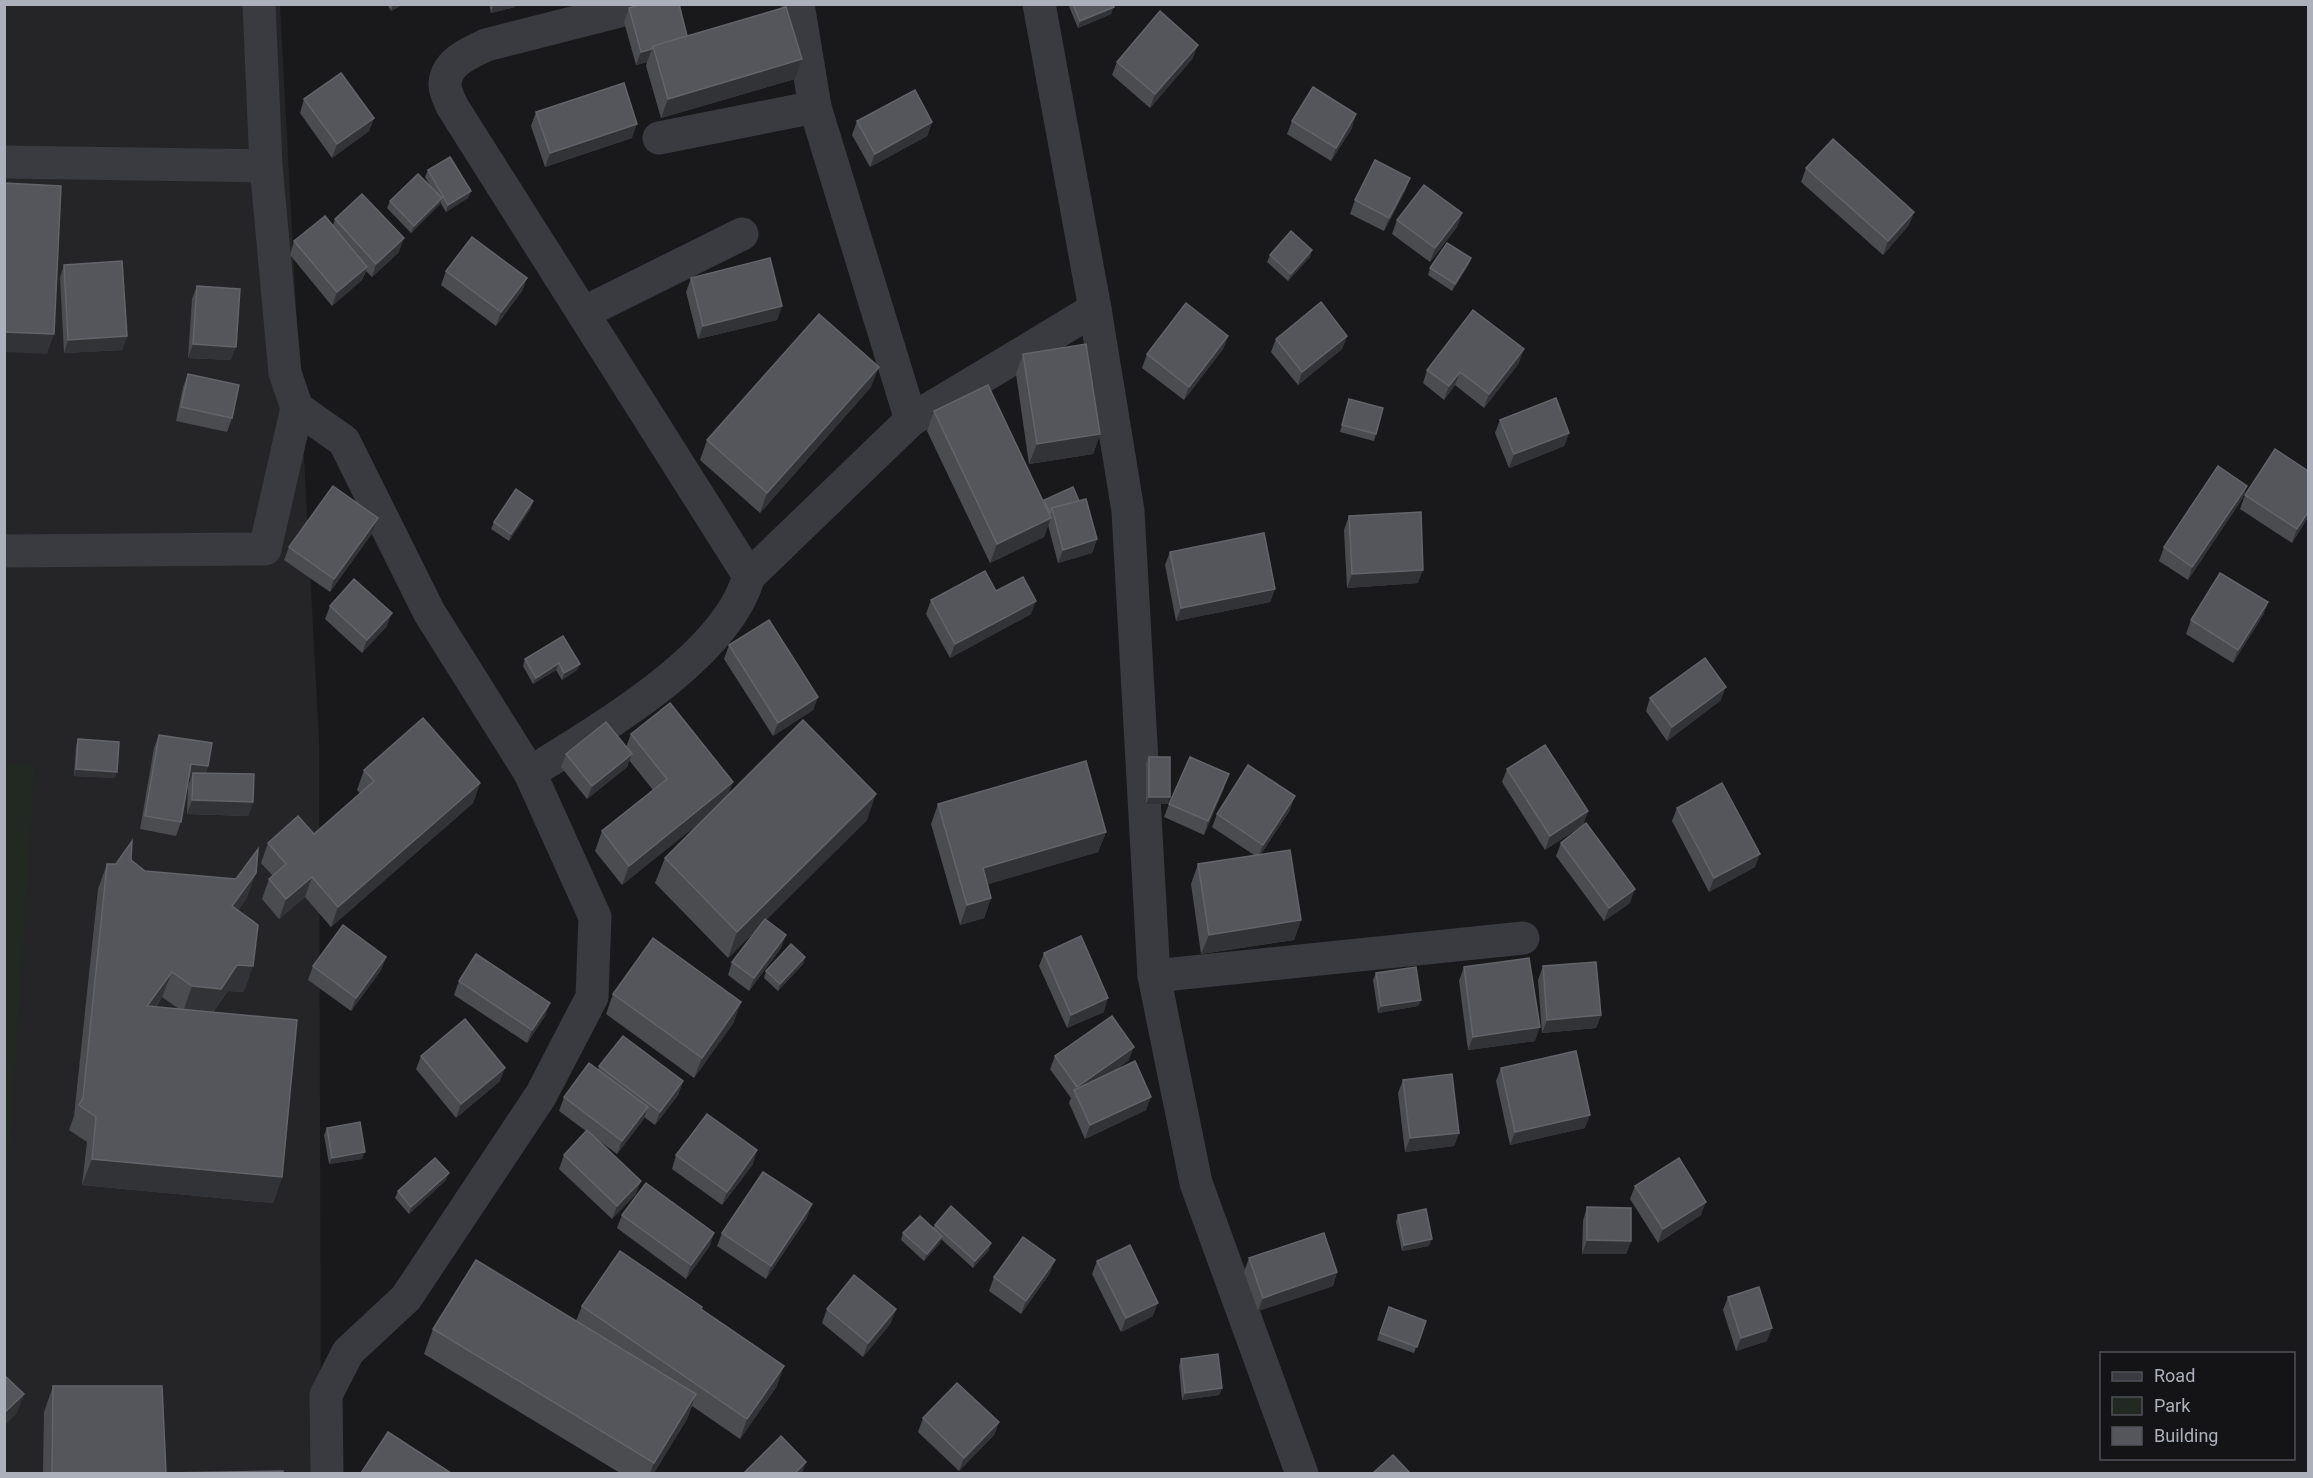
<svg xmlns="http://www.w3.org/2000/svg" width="2313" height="1478" viewBox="0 0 2313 1478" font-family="Roboto,sans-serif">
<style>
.built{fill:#252528}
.green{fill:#212922}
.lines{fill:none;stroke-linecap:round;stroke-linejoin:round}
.minor{stroke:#3a3b40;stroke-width:33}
.wall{fill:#4a4c50;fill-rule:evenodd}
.shaded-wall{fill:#323336}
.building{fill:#55565c;stroke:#62646a;stroke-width:1.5}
</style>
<rect width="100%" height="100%" fill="#19191b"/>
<path class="built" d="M5 5H280L319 740 321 1473 5 1474Z"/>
<path class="green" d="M5 763 35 766 8 1172H4Z"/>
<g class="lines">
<g class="minor">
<path d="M798 4 815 107 911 420 1095 309"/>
<path d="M1039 4 1095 309 1128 511 1154 976 1196 1183 1302 1474"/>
<path d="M659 138 815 107"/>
<path d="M4 162 266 166"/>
<path d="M583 313 742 234"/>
<path d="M297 408 344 441 429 612 530 773 595 917 592 997 541 1095 406 1298 348 1352 326 1395 327 1474"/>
<path d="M4 551 265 549 297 408 285 373 266 166 259 4"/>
<path d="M749 576 911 420"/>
<path d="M530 773C599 729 726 658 749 576L452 106C449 99 444 89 445 83 447 62 469 53 486 45L647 4"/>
<path d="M1154 976 1523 938"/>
</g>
</g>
<g class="wall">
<path d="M387 4H404L391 11Z"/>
<path d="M489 4H516L515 7 491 13Z"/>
<path d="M1068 4H1113L1111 14 1078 28Z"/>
<path d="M629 8 687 36 802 59 795 79 661 118 646 66 647 62 636 65 624 22Z"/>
<path d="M1193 58 1150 108 1112 75 1117 62Z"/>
<path d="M304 99 374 118 369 131 332 158 300 113Z"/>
<path d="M536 112 632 138 545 167 531 126Z"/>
<path d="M857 121 932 122 927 136 870 167 852 135Z"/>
<path d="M1292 121 1352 128 1331 161 1287 134Z"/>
<path d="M1806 168 1914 212 1909 225 1883 255 1801 182Z"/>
<path d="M428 170 471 191 468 198 446 212 440 202V204L411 233 387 208 390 201 431 187 425 177Z"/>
<path d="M1410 178 1405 191 1384 231 1350 214 1355 200Z"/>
<path d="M1462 213 1457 227 1430 262 1392 234 1397 220Z"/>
<path d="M335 219 399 252 372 277 366 271 362 280 332 306 290 255 294 241 333 225Z"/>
<path d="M1270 255 1310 257 1288 281 1267 262Z"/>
<path d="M1471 258 1469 264 1452 291 1428 275 1430 268Z"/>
<path d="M64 265 127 336 122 350 64 353 60 278Z"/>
<path d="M446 271 527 278 522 291 496 326 441 285Z"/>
<path d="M691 278 782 306 777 320 698 339 686 292Z"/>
<path d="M197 286 231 360 188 358 192 299Z"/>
<path d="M1228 336 1223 349 1184 400 1142 368 1147 354Z"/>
<path d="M1347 336 1342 349 1298 385 1271 352 1276 339Z"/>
<path d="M1023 354 1100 434 1093 454 1029 464 1016 374Z"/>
<path d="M1519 363 1484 408 1455 385 1444 400 1423 383 1427 370Z"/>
<path d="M188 374 232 418 227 432 176 421 183 387Z"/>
<path d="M871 387 760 513 700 460 707 440Z"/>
<path d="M1349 399 1376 434 1374 441 1340 432Z"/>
<path d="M934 411 1043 502 1044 500 1097 539 1092 553 1058 563 1048 525 1044 537 990 563 927 431Z"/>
<path d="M1500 420 1569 433 1564 446 1509 468 1495 433Z"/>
<path d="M2247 486 2242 499 2188 580 2159 561 2164 547Z"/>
<path d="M2245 495 2308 517 2292 543 2240 509Z"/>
<path d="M531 508 509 541 491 529 494 522Z"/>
<path d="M1349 516 1418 583 1347 588 1344 530Z"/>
<path d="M378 518 373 532 330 592 284 560 289 547Z"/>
<path d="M1170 552 1275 589 1270 602 1176 621 1165 565Z"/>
<path d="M996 591 1031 614 950 658 926 614 931 600Z"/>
<path d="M2268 602 2263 615 2233 663 2186 634 2191 620Z"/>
<path d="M330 606 387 626 362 653 325 619Z"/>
<path d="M729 645 818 697 813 710 773 736 724 659Z"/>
<path d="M525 659 580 664 577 670 562 680 556 670 533 684 523 666Z"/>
<path d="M1650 698 1721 700 1667 741 1646 711Z"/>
<path d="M631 734 729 794 867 820 766 920 781 948 749 991 728 975 732 962 758 928 728 958 655 883 665 858 700 822 622 885 595 851 602 831 653 790 629 760 627 767 587 799 561 767 566 754 626 747Z"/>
<path d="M159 735 208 766 206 773 253 802 248 816 187 814 188 786 191 778H188L181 822 176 836 140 829 154 748Z"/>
<path d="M78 739 115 778 74 776 76 746Z"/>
<path d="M1149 757 1168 804H1146V763Z"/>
<path d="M1507 769 1588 811 1583 825 1545 850 1502 782Z"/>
<path d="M364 770 480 783 473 803 331 927 305 897 279 919 262 899 269 879 273 876 261 863 268 843 314 834 360 793 357 790Z"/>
<path d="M1224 788 1204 835 1164 817 1169 804Z"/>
<path d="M938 804 1106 832 1098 852 988 884 991 898 984 918 960 925 931 824Z"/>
<path d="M1677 808 1755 867 1709 892 1672 821Z"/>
<path d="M1290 810 1261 854 1301 920 1294 940 1201 954 1191 884 1198 864 1254 855 1212 827 1217 814Z"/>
<path d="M1561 843 1630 903 1604 921 1556 856Z"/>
<path d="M131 860 145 871 247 898 238 910 244 992 228 991 213 1012 282 1177 273 1203 82 1185 87 1142 69 1130 74 1116 98 889 107 864H116ZM162 997 179 1009 156 1007Z"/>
<path d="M1044 953 1104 1012 1067 1028 1039 966Z"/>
<path d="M386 957 381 970 351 1011 308 980 313 966Z"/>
<path d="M805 957 803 964 778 991 764 978 766 971Z"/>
<path d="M1543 966 1601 1015 1596 1028 1542 1033 1538 980Z"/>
<path d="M1464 967 1535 1041 1468 1050 1459 981Z"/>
<path d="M1376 973 1421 1000 1418 1006 1378 1013 1373 980Z"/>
<path d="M459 981 550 1003 545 1016 527 1043 454 995Z"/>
<path d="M613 994 734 1022 694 1078 606 1014Z"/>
<path d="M421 1056 500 1081 456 1118 416 1069Z"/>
<path d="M1055 1056 1129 1060 1113 1072 1146 1110 1085 1139 1069 1103 1071 1098 1050 1069Z"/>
<path d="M599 1066 683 1081 678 1095 655 1125 644 1117 643 1120 617 1154 598 1140 636 1194 612 1219 559 1169 564 1155 586 1131 559 1111 564 1097 598 1070Z"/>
<path d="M1501 1068 1585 1128 1510 1145 1496 1081Z"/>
<path d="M1403 1080 1459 1133 1454 1146 1405 1152 1398 1093Z"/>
<path d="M327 1128 362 1159 329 1164 324 1135Z"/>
<path d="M676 1155 753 1164 722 1205 672 1169Z"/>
<path d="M446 1180 409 1214 395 1198 398 1191Z"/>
<path d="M1635 1186 1701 1215 1658 1243 1630 1199Z"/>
<path d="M1587 1207 1631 1241 1626 1254H1582L1583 1221Z"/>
<path d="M622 1215 714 1233 709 1247 686 1279 617 1228Z"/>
<path d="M1398 1215 1429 1246 1402 1251 1396 1222Z"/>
<path d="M807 1218 766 1279 717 1246 722 1233Z"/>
<path d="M935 1225 989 1250 973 1268 941 1239 940 1243 924 1261 901 1240 903 1233 933 1228Z"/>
<path d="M1249 1258 1337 1272 1333 1286 1258 1311 1244 1272Z"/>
<path d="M1097 1261 1153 1316 1121 1332 1092 1274Z"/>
<path d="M1050 1273 1021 1314 989 1291 994 1277Z"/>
<path d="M1728 1297 1767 1341 1736 1351 1723 1310Z"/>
<path d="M582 1306 702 1307 701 1310 777 1386 740 1439 692 1406 687 1419 654 1473H620L424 1354 433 1329 576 1321Z"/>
<path d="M1389 1307 1426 1321 1414 1353 1377 1340Z"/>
<path d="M827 1309 891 1323 863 1357 822 1323Z"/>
<path d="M1181 1359 1222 1388 1219 1395 1182 1400 1179 1366Z"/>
<path d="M53 1386 166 1473H283H43L44 1412Z"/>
<path d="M923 1418 999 1422 994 1435 959 1471 918 1432Z"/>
</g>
<g class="shaded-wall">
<path d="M393 4H404L391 11Z"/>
<path d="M494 4H516L515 7 491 13Z"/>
<path d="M1114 7 1111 14 1078 28 1080 21Z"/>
<path d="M1198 45 1193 58 1150 108 1155 94Z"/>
<path d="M652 49 647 62 636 65 641 52Z"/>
<path d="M802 59 795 79 661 118 668 99Z"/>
<path d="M1356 114 1352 128 1331 161 1336 148Z"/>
<path d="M374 118 369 131 332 158 337 144Z"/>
<path d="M932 122 927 136 870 167 875 154Z"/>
<path d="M637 124 632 138 545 167 550 153Z"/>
<path d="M1410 178 1405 191 1384 231 1389 218Z"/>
<path d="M471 191 468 198 446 212 448 205Z"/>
<path d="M442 198 440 204 411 233 414 226Z"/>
<path d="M1914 212 1909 225 1883 255 1888 241Z"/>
<path d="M1462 213 1457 227 1430 262 1435 248Z"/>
<path d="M404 238 399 252 372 277 376 264Z"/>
<path d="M1312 250 1310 257 1288 281 1291 274Z"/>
<path d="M1471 258 1469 264 1452 291 1455 284Z"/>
<path d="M367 267 362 280 332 306 337 292Z"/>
<path d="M527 278 522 291 496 326 501 312Z"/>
<path d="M782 306 777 320 698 339 703 326Z"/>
<path d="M4 332 54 334 47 354 4 352Z"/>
<path d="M127 336 122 350 64 353 68 340Z"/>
<path d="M1228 336 1223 349 1184 400 1189 387Z"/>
<path d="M1347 336 1342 349 1298 385 1302 372Z"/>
<path d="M193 344 236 347 231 360 188 358Z"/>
<path d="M1524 349 1519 363 1484 408 1489 394Z"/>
<path d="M879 367 871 387 760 513 767 493Z"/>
<path d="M1460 372 1455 385 1444 400 1449 386Z"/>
<path d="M1569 433 1564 446 1509 468 1514 454Z"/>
<path d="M1100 434 1093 454 1029 464 1037 444Z"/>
<path d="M2247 486 2242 499 2188 580 2192 567Z"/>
<path d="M533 501 531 508 509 541 511 534Z"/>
<path d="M2308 512V517L2292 543 2297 529Z"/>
<path d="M378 518 373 532 330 592 334 579Z"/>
<path d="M1051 518 1044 537 990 563 997 544Z"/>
<path d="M1097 539 1092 553 1058 563 1063 550Z"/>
<path d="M1423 570 1418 583 1347 588 1352 574Z"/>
<path d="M1275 589 1270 602 1176 621 1181 608Z"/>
<path d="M1036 601 1031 614 950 658 955 644Z"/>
<path d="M2268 602 2263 615 2233 663 2238 650Z"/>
<path d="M392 613 387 626 362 653 367 640Z"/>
<path d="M559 663 556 670 533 684 536 678Z"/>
<path d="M580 664 577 670 562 680 564 673Z"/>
<path d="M1726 687 1721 700 1667 741 1672 727Z"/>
<path d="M818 697 813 710 773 736 778 723Z"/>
<path d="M632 754 627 767 587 799 592 786Z"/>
<path d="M191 764 208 766 203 780 193 773 191 778 186 777Z"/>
<path d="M76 769 117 772 115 778 74 776Z"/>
<path d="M1229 774 1224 788 1204 835 1208 821Z"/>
<path d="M733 782 726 802 622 885 629 866Z"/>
<path d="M480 783 473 803 331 927 338 907Z"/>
<path d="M876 794 867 820 728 958 737 932Z"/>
<path d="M1295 796 1290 810 1258 858 1263 845Z"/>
<path d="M1149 797H1170L1168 804H1146Z"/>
<path d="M192 800 253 802 248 816 187 814Z"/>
<path d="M1588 811 1583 825 1545 850 1550 836Z"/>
<path d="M1106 832 1098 852 976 888 983 868Z"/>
<path d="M1760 854 1755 867 1709 892 1714 878Z"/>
<path d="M256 873 247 898 223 932 232 906Z"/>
<path d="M312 877 305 897 279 919 286 899Z"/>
<path d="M1635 889 1630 903 1604 921 1609 908Z"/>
<path d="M991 898 984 918 960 925 967 905Z"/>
<path d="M1301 920 1294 940 1201 954 1209 935Z"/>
<path d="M786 935 781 948 749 991 754 978Z"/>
<path d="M386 957 381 970 351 1011 356 998Z"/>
<path d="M805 957 803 964 778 991 780 984Z"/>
<path d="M237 965 253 966 244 992 228 991 211 1014 183 1012 192 986Z"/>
<path d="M172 972 162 997 138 1032 147 1006Z"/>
<path d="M1108 998 1104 1012 1067 1028 1071 1015Z"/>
<path d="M1421 1000 1418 1006 1378 1013 1381 1006Z"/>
<path d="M741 1002 734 1022 694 1078 702 1058Z"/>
<path d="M550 1003 545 1016 527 1043 532 1030Z"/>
<path d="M1601 1015 1596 1028 1542 1033 1547 1020Z"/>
<path d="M1540 1027 1535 1041 1468 1050 1473 1037Z"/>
<path d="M1134 1047 1129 1060 1077 1097 1075 1092 1077 1087Z"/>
<path d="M505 1068 500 1081 456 1118 461 1104Z"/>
<path d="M683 1081 678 1095 655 1125 660 1112Z"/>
<path d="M1151 1097 1146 1110 1085 1139 1090 1125Z"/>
<path d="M648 1107 643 1120 617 1154 622 1141Z"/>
<path d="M1590 1115 1585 1128 1510 1145 1515 1132Z"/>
<path d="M1459 1133 1454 1146 1405 1152 1410 1138Z"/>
<path d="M757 1150 753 1164 722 1205 727 1192Z"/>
<path d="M365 1152 362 1159 329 1164 332 1158Z"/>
<path d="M92 1159 282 1177 273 1203 82 1185Z"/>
<path d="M449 1173 446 1180 409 1214 411 1207Z"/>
<path d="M641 1181 636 1194 612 1219 617 1206Z"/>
<path d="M1706 1202 1701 1215 1658 1243 1663 1229Z"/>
<path d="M812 1204 807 1218 766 1279 771 1266Z"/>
<path d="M714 1233 709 1247 686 1279 691 1265Z"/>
<path d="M942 1236 940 1243 924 1261 927 1254Z"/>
<path d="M1432 1239 1429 1246 1402 1251 1404 1245Z"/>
<path d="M1587 1240 1631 1241 1626 1254H1582Z"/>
<path d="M991 1243 989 1250 973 1268 975 1261Z"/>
<path d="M1055 1260 1050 1273 1021 1314 1026 1301Z"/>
<path d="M1337 1272 1333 1286 1258 1311 1263 1298Z"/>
<path d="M1158 1303 1153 1316 1121 1332 1126 1318Z"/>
<path d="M896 1309 891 1323 863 1357 868 1343Z"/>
<path d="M1772 1328 1767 1341 1736 1351 1741 1338Z"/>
<path d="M784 1366 777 1386 740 1439 747 1419Z"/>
<path d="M1222 1388 1219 1395 1182 1400 1185 1393Z"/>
<path d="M24 1394 17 1413 4 1426V1413Z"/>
<path d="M696 1394 687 1419 654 1473H650L654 1463Z"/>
<path d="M999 1422 994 1435 959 1471 964 1458Z"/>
<path d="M806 1462 802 1473H795Z"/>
</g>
<g class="building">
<path d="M642 4H679L687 36 653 46 652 49 641 52 629 8Z"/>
<path d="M1073 4H1113L1114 7 1080 21Z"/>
<path d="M786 7 802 59 668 99 653 46Z"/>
<path d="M1160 11 1198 45 1155 94 1117 62Z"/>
<path d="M341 73 374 118 337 144 304 99Z"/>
<path d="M624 83 637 124 550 153 536 112Z"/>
<path d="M1313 87 1356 114 1336 148 1292 121Z"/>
<path d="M915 90 932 122 875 154 857 121Z"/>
<path d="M1833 139 1914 212 1888 241 1806 168Z"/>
<path d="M450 157 471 191 448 205 428 170Z"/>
<path d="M1375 160 1410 178 1389 218 1355 200Z"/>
<path d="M418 174 442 198 414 226 390 201Z"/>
<path d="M4 183 61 186 54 334 4 332Z"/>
<path d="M1424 185 1462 213 1435 248 1397 220Z"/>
<path d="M362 194 404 238 376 264 335 219Z"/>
<path d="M325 216 367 267 337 292 294 241Z"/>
<path d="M1291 231 1312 250 1291 274 1270 255Z"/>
<path d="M472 237 527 278 501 312 446 271Z"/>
<path d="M1447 243 1471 258 1455 284 1430 268Z"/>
<path d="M770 258 782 306 703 326 691 278Z"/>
<path d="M122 261 127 336 68 340 64 265Z"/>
<path d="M197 286 240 289 236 347 193 344Z"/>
<path d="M1321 302 1347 336 1302 372 1276 339Z"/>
<path d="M1186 303 1228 336 1189 387 1147 354Z"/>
<path d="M1473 310 1524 349 1489 394 1460 372 1449 386 1427 370Z"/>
<path d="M819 314 879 367 767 493 707 440Z"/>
<path d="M1086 344 1100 434 1037 444 1023 354Z"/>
<path d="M188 374 239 385 232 418 181 407Z"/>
<path d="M988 385 1051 518 997 544 934 411Z"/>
<path d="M1556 398 1569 433 1514 454 1500 420Z"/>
<path d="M1349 399 1383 408 1376 434 1342 425Z"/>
<path d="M2275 449 2308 471V512L2297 529 2245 495Z"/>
<path d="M2218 466 2247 486 2192 567 2164 547Z"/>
<path d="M333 486 378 518 334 579 289 547Z"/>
<path d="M1073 487 1079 501 1052 508 1050 513 1044 500Z"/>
<path d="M516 489 533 501 511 534 494 522Z"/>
<path d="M1086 499 1097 539 1063 550 1052 508Z"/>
<path d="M1421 512 1423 570 1352 574 1349 516Z"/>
<path d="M1264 533 1275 589 1181 608 1170 552Z"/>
<path d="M985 571 996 591 1023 577 1036 601 955 644 931 600Z"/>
<path d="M2220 573 2268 602 2238 650 2191 620Z"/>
<path d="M354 579 392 613 367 640 330 606Z"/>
<path d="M769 620 818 697 778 723 729 645Z"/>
<path d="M563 636 580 664 564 673 559 663 536 678 525 659Z"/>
<path d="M1705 658 1726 687 1672 727 1650 698Z"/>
<path d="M670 703 733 782 629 866 602 831 667 779 631 734Z"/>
<path d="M423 718 480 783 338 907 312 877 286 899 269 879 286 864 268 843 298 816 314 834 374 781 364 770Z"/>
<path d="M803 720 876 794 737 932 665 858Z"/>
<path d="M606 722 632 754 592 786 566 754Z"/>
<path d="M159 735 212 743 208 766 191 764 181 822 145 816Z"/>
<path d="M78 739 119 742 117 772 76 769Z"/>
<path d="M1545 745 1588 811 1550 836 1507 769Z"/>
<rect x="1149" y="757" width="21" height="40"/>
<path d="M1190 757 1229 774 1208 821 1169 804Z"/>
<path d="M1086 761 1106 832 983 868 991 898 967 905 938 804Z"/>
<path d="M1248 765 1295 796 1263 845 1217 814Z"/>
<path d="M193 773 254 774 253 802 192 800Z"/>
<path d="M1722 783 1760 854 1714 878 1677 808Z"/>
<path d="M1586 823 1635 889 1609 908 1561 843Z"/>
<path d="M132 841 131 860 145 871 236 879 258 849 256 873 232 906 258 925 253 966 237 965 221 989 192 986 172 972 147 1006 297 1020 282 1177 92 1159 96 1117 79 1105 83 1098 107 864H116Z"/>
<path d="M1290 850 1301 920 1209 935 1198 864Z"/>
<path d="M765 919 786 935 754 978 732 962Z"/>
<path d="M343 925 386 957 356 998 313 966Z"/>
<path d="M1081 936 1108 998 1071 1015 1044 953Z"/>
<path d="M653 938 741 1002 702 1058 613 994Z"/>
<path d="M791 944 805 957 780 984 766 971Z"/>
<path d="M476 954 550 1003 532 1030 459 981Z"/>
<path d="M1529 958 1540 1027 1473 1037 1464 967Z"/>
<path d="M1596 962 1601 1015 1547 1020 1543 966Z"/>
<path d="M1416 967 1421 1000 1381 1006 1376 973Z"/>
<path d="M1112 1016 1134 1047 1077 1087 1055 1056Z"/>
<path d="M465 1019 505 1068 461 1104 421 1056Z"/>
<path d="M623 1036 683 1081 660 1112 599 1066Z"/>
<path d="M1576 1051 1590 1115 1515 1132 1501 1068Z"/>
<path d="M1135 1061 1151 1097 1090 1125 1074 1090Z"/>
<path d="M589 1063 648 1107 622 1141 564 1097Z"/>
<path d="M1452 1074 1459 1133 1410 1138 1403 1080Z"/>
<path d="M707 1114 757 1150 727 1192 676 1155Z"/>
<path d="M360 1122 365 1152 332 1158 327 1128Z"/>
<path d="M587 1130 641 1181 617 1206 564 1155Z"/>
<path d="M435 1158 449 1173 411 1207 398 1191Z"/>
<path d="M1679 1158 1706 1202 1663 1229 1635 1186Z"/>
<path d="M763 1172 812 1204 771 1266 722 1233Z"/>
<path d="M646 1183 714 1233 691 1265 622 1215Z"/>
<path d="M951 1206 991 1243 975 1261 935 1225Z"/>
<path d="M1587 1207 1631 1208V1241L1587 1240Z"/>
<path d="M1426 1209 1432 1239 1404 1245 1398 1215Z"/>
<path d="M920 1216 942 1236 927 1254 903 1233Z"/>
<path d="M1324 1233 1337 1272 1263 1298 1249 1258Z"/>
<path d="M1023 1237 1055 1260 1026 1301 994 1277Z"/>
<path d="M1130 1245 1158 1303 1126 1318 1097 1261Z"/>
<path d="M620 1251 702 1307 701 1309 784 1366 747 1419 582 1306Z"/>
<path d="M476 1260 696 1394 654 1463 433 1329Z"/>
<path d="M854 1275 896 1309 868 1343 827 1309Z"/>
<path d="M1759 1287 1772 1328 1741 1338 1728 1297Z"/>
<path d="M1389 1307 1426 1321 1417 1347 1380 1333Z"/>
<path d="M1218 1354 1222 1388 1185 1393 1181 1359Z"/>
<path d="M4 1375 24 1394 4 1413Z"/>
<path d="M957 1383 999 1422 964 1458 923 1418Z"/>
<path d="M53 1386H162L166 1473 283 1471V1473H52Z"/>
<path d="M388 1432 451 1473H361Z"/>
<path d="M781 1436 806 1462 795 1473H744Z"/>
<path d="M1393 1455 1410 1473H1373Z"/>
</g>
<rect width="2313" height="1478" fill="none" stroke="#abb0bb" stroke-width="12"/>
<rect x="2100" y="1352" width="195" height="108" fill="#141416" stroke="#505258" stroke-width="1.5"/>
<rect x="2112" y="1372" width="30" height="9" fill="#3a3b40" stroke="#505258" stroke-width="1.5"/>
<text x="2154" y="1382" font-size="18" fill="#abb0bb">Road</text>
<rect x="2112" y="1397" width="30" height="18" fill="#212922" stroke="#505258" stroke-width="1.5"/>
<text x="2154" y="1412" font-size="18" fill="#abb0bb">Park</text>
<rect x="2112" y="1427" width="30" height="18" fill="#55565c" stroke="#505258" stroke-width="1.5"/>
<text x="2154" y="1442" font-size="18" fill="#abb0bb">Building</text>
</svg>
